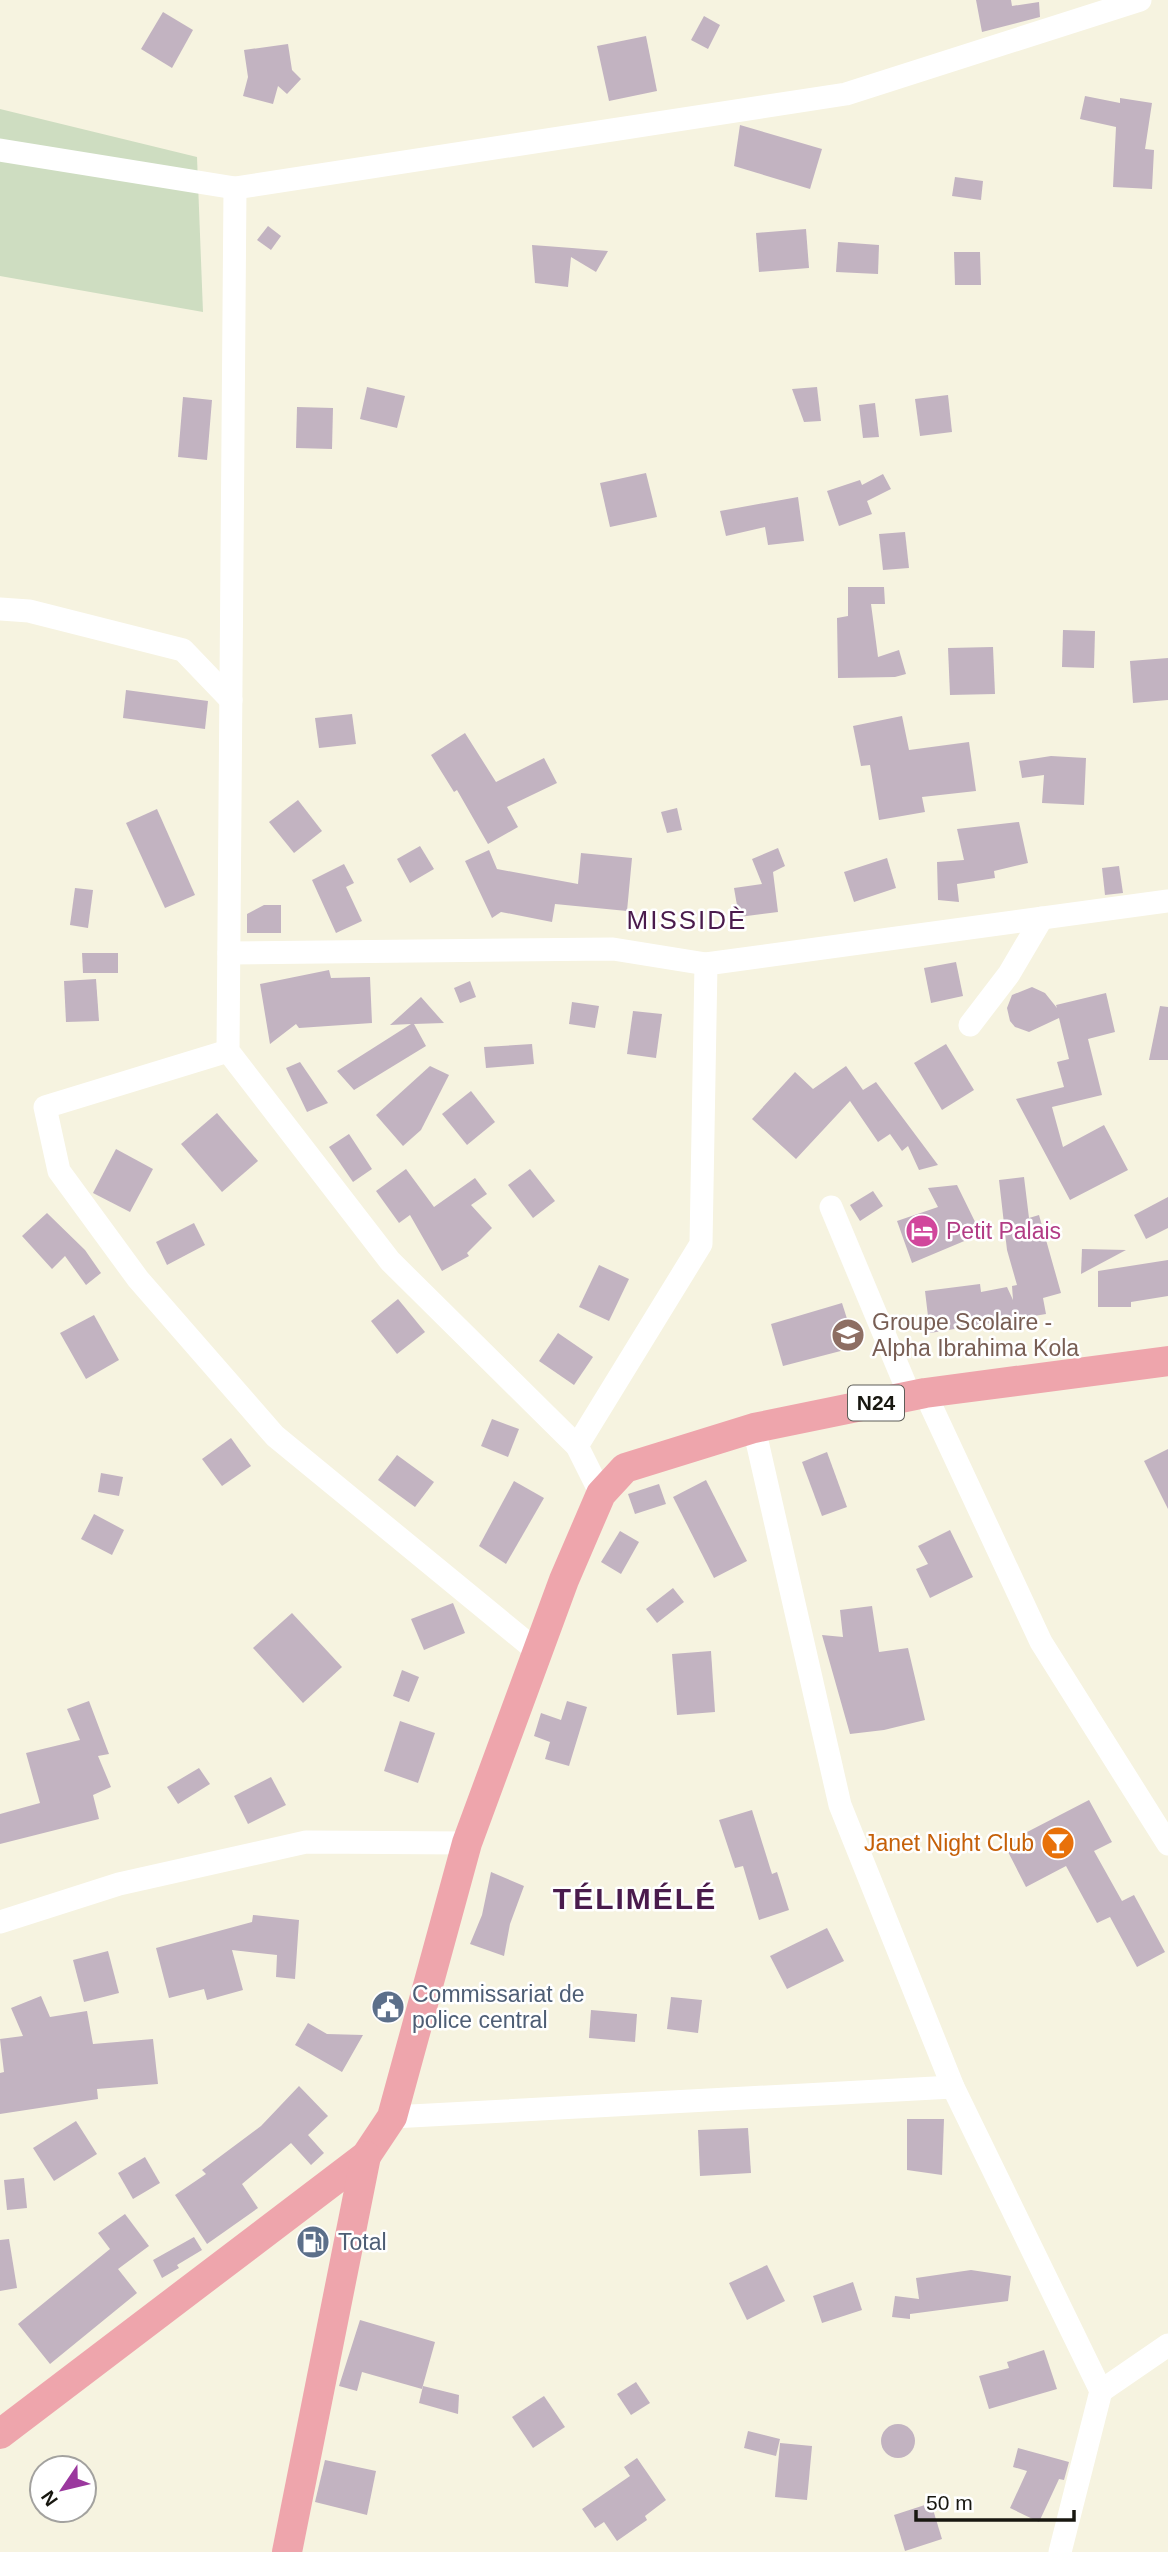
<svg xmlns="http://www.w3.org/2000/svg" width="1168" height="2552" viewBox="0 0 1168 2552" font-family="Arial,sans-serif">
<style>
.green{fill:#ceddc1}
.building{fill:#c2b3c1}
.lines{fill:none;stroke-linecap:round;stroke-linejoin:round}
.minor{stroke:#fff;stroke-width:23}
.major{stroke:#eea5ac;stroke-width:30}
.labels{text-anchor:middle;stroke-width:5;stroke-linejoin:round;paint-order:stroke}
.shield{fill:#fff;stroke:#5d5d58;stroke-width:2}
.shield-label{font-size:21px;font-weight:bold;fill:#181710}
.hotel-label{font-size:23px;fill:#b23c85;stroke:#fff;text-anchor:start}
.education-label{font-size:23px;fill:#785e54;stroke:#fff;text-anchor:start}
.food-label{font-size:23px;fill:#c56008;stroke:#fff;text-anchor:end}
.service-label{font-size:23px;fill:#4e5e75;stroke:#fff;text-anchor:start}
.quarter-label{font-size:26px;letter-spacing:2px;fill:#4a1b4c;stroke:#fff}
.district-label{font-size:30px;font-weight:bold;letter-spacing:2px;fill:#4a1b4c;stroke:#fff}
</style>
<rect width="100%" height="100%" fill="#f6f3e0"/>
<path class="green" d="M0 109 197 157 203 312 0 276Z"/>
<g class="building">
<path d="M976 0H1011L1012 6 1039 2 1040 17 982 32Z"/>
<path d="M163 12 193 30 172 68 141 49Z"/>
<path d="M704 16 720 25 708 49 691 40Z"/>
<path d="M646 36 657 91 609 101 597 46Z"/>
<path d="M288 44 292 70 301 79 287 94 278 86 273 104 243 96 248 77 244 50Z"/>
<path d="M1085 96 1120 103V98L1152 103 1145 149 1154 150 1152 189 1113 187 1116 127 1080 119Z"/>
<path d="M740 125 822 149 810 189 734 166Z"/>
<path d="M955 177 983 181 981 200 952 196Z"/>
<path d="M268 226 281 236 271 250 257 240Z"/>
<path d="M806 229 809 268 759 272 756 233Z"/>
<path d="M838 242 879 245 878 274 836 272Z"/>
<path d="M532 245 572 248 608 251 596 272 571 257 568 287 535 283Z"/>
<path d="M954 252H980L981 285H955Z"/>
<path d="M367 387 405 396 397 428 360 419Z"/>
<path d="M817 387 821 421 804 422 792 389Z"/>
<path d="M948 395 952 432 920 436 915 399Z"/>
<path d="M183 397 212 400 207 460 178 457Z"/>
<path d="M875 403 879 437 863 438 859 405Z"/>
<path d="M297 407 333 408 332 449 296 448Z"/>
<path d="M646 473 657 517 610 527 600 483Z"/>
<path d="M883 474 891 489 867 501 872 514 839 526 827 491 860 480 862 485Z"/>
<path d="M798 497 804 541 768 545 765 527 726 536 720 511Z"/>
<path d="M905 532 909 568 883 570 879 534Z"/>
<path d="M848 587H884L885 604H871L878 657 899 650 906 674 895 677 838 678 837 618 848 616Z"/>
<path d="M1063 630 1095 631 1094 668 1062 667Z"/>
<path d="M993 647 995 694 950 695 948 648Z"/>
<path d="M1168 658V700L1133 703 1130 661Z"/>
<path d="M126 690 208 701 205 729 123 718Z"/>
<path d="M352 714 356 744 319 748 315 718Z"/>
<path d="M902 716 909 750 969 742 976 791 922 797 925 812 879 820 870 765 861 766 853 726Z"/>
<path d="M465 733 496 782 544 758 557 783 507 807 518 827 488 844 457 790 454 792 431 755Z"/>
<path d="M1051 756 1086 758 1084 805 1042 803 1044 775 1022 778 1019 761Z"/>
<path d="M298 800 322 831 294 853 269 822Z"/>
<path d="M677 808 682 830 667 833 661 812Z"/>
<path d="M157 809 195 895 165 908 126 823Z"/>
<path d="M1019 822 1028 863 994 871 995 878 957 884 959 902 938 900 937 862 964 860 957 829Z"/>
<path d="M420 846 434 869 410 883 397 859Z"/>
<path d="M778 848 785 866 773 872 778 912 739 917 734 888 762 884 752 859Z"/>
<path d="M489 850 497 869 578 884 581 853 632 858 627 911 555 904 552 922 501 912 492 918 465 861Z"/>
<path d="M887 858 896 888 854 902 844 872Z"/>
<path d="M344 864 354 883 346 887 362 921 336 933 312 880Z"/>
<path d="M1119 866 1123 893 1105 895 1102 868Z"/>
<path d="M75 888 93 890 88 928 70 925Z"/>
<path d="M264 905H281V933H247V914Z"/>
<path d="M82 953H118V973H83Z"/>
<path d="M956 962 963 996 931 1003 924 968Z"/>
<path d="M329 970 331 978 370 977 372 1023 299 1028 296 1024 270 1044 260 984Z"/>
<path d="M96 979 99 1021 66 1022 64 981Z"/>
<path d="M470 981 476 997 460 1003 454 988Z"/>
<path d="M1032 987 1045 993 1057 1008 1056 1005 1106 993 1115 1032 1088 1039 1102 1095 1052 1107 1063 1147 1104 1125 1128 1170 1070 1200 1016 1099 1064 1087 1057 1062 1069 1059 1059 1018 1029 1032 1015 1027 1010 1021 1007 1008 1012 995Z"/>
<path d="M421 997 444 1023 414 1024 426 1046 354 1090 337 1071 411 1024 390 1025Z"/>
<path d="M572 1002 599 1006 595 1028 569 1024Z"/>
<path d="M1160 1006 1168 1007V1060H1149Z"/>
<path d="M633 1011 662 1014 656 1058 627 1054Z"/>
<path d="M532 1044 534 1064 486 1068 484 1047Z"/>
<path d="M946 1044 974 1090 942 1110 914 1063Z"/>
<path d="M300 1062 328 1103 307 1112 286 1068Z"/>
<path d="M430 1066 449 1075 421 1130 403 1146 376 1115Z"/>
<path d="M846 1066 863 1090 876 1082 938 1165 919 1170 908 1146 902 1151 890 1134 878 1142 850 1101 796 1159 752 1119 795 1072 813 1089Z"/>
<path d="M471 1091 495 1122 467 1145 442 1114Z"/>
<path d="M217 1113 258 1161 222 1192 181 1144Z"/>
<path d="M349 1134 372 1169 353 1182 329 1147Z"/>
<path d="M116 1149 153 1169 130 1212 93 1193Z"/>
<path d="M406 1169 434 1207 475 1178 487 1194 471 1205 492 1228 467 1253 469 1256 442 1271 410 1215 399 1223 376 1191Z"/>
<path d="M530 1169 555 1201 533 1218 508 1185Z"/>
<path d="M1024 1177 1029 1218 1039 1215 1061 1293 1043 1298 1046 1314 930 1333 925 1291 980 1284 981 1292 1007 1287 1013 1300 1012 1286 1017 1285 1007 1250 999 1180Z"/>
<path d="M957 1185 981 1234 912 1263 897 1221 938 1207 928 1188Z"/>
<path d="M873 1191 883 1206 860 1221 850 1205Z"/>
<path d="M1168 1197V1228L1146 1239 1134 1215Z"/>
<path d="M47 1213 85 1250 101 1273 86 1285 65 1256 52 1269 22 1236Z"/>
<path d="M194 1223 205 1245 167 1265 156 1242Z"/>
<path d="M1082 1249 1126 1250 1081 1274Z"/>
<path d="M1168 1260V1296L1131 1302V1307H1098V1271Z"/>
<path d="M599 1265 629 1279 609 1321 579 1307Z"/>
<path d="M398 1299 425 1332 397 1354 371 1321Z"/>
<path d="M842 1303 856 1347 783 1366 771 1324Z"/>
<path d="M94 1315 119 1360 86 1379 60 1333Z"/>
<path d="M558 1333 593 1357 574 1385 539 1361Z"/>
<path d="M492 1419 519 1429 508 1457 481 1446Z"/>
<path d="M231 1438 251 1466 222 1486 202 1459Z"/>
<path d="M1168 1449V1509L1144 1461Z"/>
<path d="M827 1452 847 1507 822 1516 802 1462Z"/>
<path d="M397 1455 434 1482 415 1507 378 1480Z"/>
<path d="M101 1473 123 1477 119 1496 98 1492Z"/>
<path d="M706 1480 747 1561 714 1578 673 1497Z"/>
<path d="M514 1481 544 1498 506 1564 479 1546Z"/>
<path d="M659 1484 666 1504 635 1514 628 1494Z"/>
<path d="M94 1514 124 1530 112 1555 81 1539Z"/>
<path d="M950 1530 973 1577 930 1598 916 1569 928 1564 918 1546Z"/>
<path d="M620 1531 639 1542 621 1574 601 1562Z"/>
<path d="M673 1588 684 1602 657 1623 646 1609Z"/>
<path d="M453 1603 465 1633 424 1650 411 1619Z"/>
<path d="M872 1606 879 1652 908 1648 925 1720 884 1730 850 1734 822 1635 843 1637 840 1610Z"/>
<path d="M292 1613 342 1667 303 1703 253 1648Z"/>
<path d="M711 1651 715 1712 677 1715 672 1654Z"/>
<path d="M402 1670 419 1677 409 1702 393 1696Z"/>
<path d="M89 1701 109 1754 98 1756 111 1787 93 1795 99 1819 0 1844V1814L40 1803 26 1753 80 1740 67 1709Z"/>
<path d="M567 1701 587 1707 569 1766 545 1759 550 1742 534 1736 541 1713 561 1720Z"/>
<path d="M400 1721 435 1733 418 1783 384 1771Z"/>
<path d="M199 1768 210 1784 178 1804 167 1787Z"/>
<path d="M271 1777 286 1805 248 1824 234 1796Z"/>
<path d="M1089 1800 1112 1842 1094 1851 1122 1901 1134 1895 1165 1952 1137 1967 1110 1917 1097 1923 1066 1866 1026 1887 1004 1844Z"/>
<path d="M752 1810 772 1874 777 1872 789 1910 759 1920 743 1866 735 1868 719 1820Z"/>
<path d="M491 1872 524 1886 510 1924 504 1956 470 1944 482 1915Z"/>
<path d="M253 1915 299 1920 295 1979 276 1977 277 1955 232 1950 243 1990 207 2000 204 1989 169 1998 156 1948 252 1922Z"/>
<path d="M827 1928 844 1961 787 1989 770 1956Z"/>
<path d="M108 1951 119 1993 84 2002 73 1960Z"/>
<path d="M41 1996 50 2017 87 2011 93 2044 153 2039 158 2084 97 2089 98 2099 0 2114V2073L4 2072 0 2039 23 2036 11 2008Z"/>
<path d="M671 1997 702 2000 698 2033 667 2029Z"/>
<path d="M591 2010 637 2014 635 2042 589 2038Z"/>
<path d="M308 2023 327 2034 363 2035 342 2072 295 2045Z"/>
<path d="M299 2086 328 2116 308 2135 324 2153 311 2165 291 2143 242 2184 258 2208 207 2244 175 2195 206 2174 202 2170 261 2126Z"/>
<path d="M907 2119H944L942 2175 907 2170Z"/>
<path d="M76 2121 97 2154 54 2181 33 2148Z"/>
<path d="M748 2128 751 2173 700 2176 698 2130Z"/>
<path d="M145 2157 160 2183 133 2199 118 2173Z"/>
<path d="M24 2178 27 2208 7 2210 4 2180Z"/>
<path d="M125 2214 149 2246 118 2269 137 2293 50 2364 18 2324 110 2249 98 2233Z"/>
<path d="M194 2237 202 2250 177 2265 179 2268 162 2278 153 2260Z"/>
<path d="M9 2239 17 2288 0 2291V2240Z"/>
<path d="M767 2265 785 2301 747 2320 729 2283Z"/>
<path d="M971 2270 1011 2276 1008 2301 910 2314V2319L892 2317 895 2296 919 2299 916 2278Z"/>
<path d="M853 2282 862 2310 822 2323 813 2296Z"/>
<path d="M360 2320 435 2342 422 2389 362 2372 357 2391 339 2386Z"/>
<path d="M1044 2350 1057 2389 989 2409 979 2376 1009 2368 1007 2362Z"/>
<path d="M636 2382 650 2403 631 2415 617 2394Z"/>
<path d="M423 2386 459 2395 458 2414 419 2403Z"/>
<path d="M544 2396 565 2427 533 2448 512 2417Z"/>
<circle cx="898" cy="2441" r="17"/>
<path d="M748 2431 780 2439 776 2456 744 2448Z"/>
<path d="M780 2443 812 2446 807 2500 775 2497Z"/>
<path d="M1018 2448 1069 2462 1064 2480 1059 2479 1039 2522 1010 2508 1027 2471 1013 2467Z"/>
<path d="M637 2458 666 2500 645 2516 647 2520 617 2541 604 2522 595 2528 582 2509 630 2476 624 2467Z"/>
<path d="M325 2460 376 2471 367 2515 315 2502Z"/>
<path d="M931 2503 942 2539 905 2551 894 2515Z"/>
</g>
<g class="lines">
<g class="minor">
<path d="M0 150 235 188 846 94 1140 0"/>
<path d="M235 188 228 1051 390 1261 577 1446 601 1494"/>
<path d="M0 609 29 611 183 650 231 700"/>
<path d="M229 953 613 949 706 964"/>
<path d="M970 1025 1009 974 1042 918"/>
<path d="M228 1051 45 1107 59 1171 138 1279 275 1436 538 1652"/>
<path d="M831 1207 910 1396"/>
<path d="M925 1393 1041 1642 1168 1844"/>
<path d="M754 1428 840 1805 953 2087 1101 2391 1060 2552"/>
<path d="M577 1446 701 1244 706 964 1168 901"/>
<path d="M0 1922 119 1884 306 1842 467 1843"/>
<path d="M392 2117 953 2087"/>
<path d="M1101 2391 1168 2345"/>
</g>
<g class="major">
<path d="M0 2434 366 2156 392 2117 467 1843 564 1580 601 1494 625 1468 754 1428 925 1393 1168 1361"/>
<path d="M287 2552 366 2156"/>
</g>
</g>
<defs>
<symbol id="hotel-disc" viewBox="-11 -11 22 22"><circle r="9.5" fill="#d1479c" stroke="#fff"/><path d="M-6-4.5h1.5V1H6V5H4.5V3h-9V5H-6ZM-4 0a1.8 1.8 0 1 1 3.6 0ZM.5 0V-2.5h3Q6-2.5 6 0Z" fill="#fff"/></symbol>
<symbol id="school-disc" viewBox="-11 -11 22 22"><circle r="9.5" fill="#8d6e63" stroke="#fff"/><path d="M0-5L7-2L0 1L-7-2ZM-4 1L0 2.5L4 1V4Q0 6-4 4Z" fill="#fff"/></symbol>
<symbol id="bar-disc" viewBox="-11 -11 22 22"><circle r="9.5" fill="#e8710a" stroke="#fff"/><path d="M-6-5H6L.8 .8V4.5H3.5V6h-7V4.5H-.8V.8Z" fill="#fff"/></symbol>
<symbol id="civic-disc" viewBox="-11 -11 22 22"><circle r="9.5" fill="#5c6f8a" stroke="#fff"/><path d="M-.6-6.5H3V-4.5H.6V-3L4-1V1h2V6H-6V1h2V-1L-.6-3ZM-1.2 2.5V6h2.4V2.5Z" fill="#fff"/></symbol>
<symbol id="fuel-disc" viewBox="-11 -11 22 22"><circle r="9.5" fill="#5c6f8a" stroke="#fff"/><path d="M-5.5-6h7V0h2V4h1.3V-2.5L3-4.5l.8-.8L6-3V5H2.5V1h-1V6h-7ZM-4.2-4.7v3.2H.2V-4.7Z" fill="#fff"/></symbol>
</defs>
<g fill-rule="evenodd">
<use href="#hotel-disc" x="903" y="1212" width="38" height="38"/>
<use href="#school-disc" x="829" y="1316" width="38" height="38"/>
<use href="#bar-disc" x="1039" y="1824" width="38" height="38"/>
<use href="#civic-disc" x="369" y="1988" width="38" height="38"/>
<use href="#fuel-disc" x="294" y="2223" width="38" height="38"/>
</g>
<g class="labels">
<rect class="shield" x="848" y="1385.5" width="56" height="35" rx="5"/>
<g class="shield-label">
<text x="876" y="1410">N24</text>
</g>
<g class="hotel-label">
<text x="946" y="1239">Petit Palais</text>
</g>
<g class="education-label">
<text x="872" y="1330">Groupe Scolaire -<tspan x="872" dy="26">Alpha Ibrahima Kola</tspan></text>
</g>
<g class="food-label">
<text x="1034" y="1851">Janet Night Club</text>
</g>
<g class="service-label">
<text x="412" y="2002">Commissariat de<tspan x="412" dy="26">police central</tspan></text>
<text x="338" y="2250">Total</text>
</g>
<g class="quarter-label">
<text x="687" y="929">MISSIDÈ</text>
</g>
<g class="district-label">
<text x="635" y="1909">TÉLIMÉLÉ</text>
</g>
</g>
<g transform="translate(63 2489) rotate(235)"><circle r="33" fill="#ffffff" stroke="#a3a29f" stroke-width="2"/>
<path d="M0-5L12 26L0 18L-12 26Z" fill="#9b389e"/>
<text y="-10" font-size="19" font-weight="bold" text-anchor="middle" fill="#181710">N</text>
</g>
<path d="M916 2510v10h158v-10" fill="none" stroke="#181710" stroke-width="3.5"/>
<text x="926" y="2510" font-size="21" fill="#181710" stroke="#ffffff" stroke-width="5" paint-order="stroke">50 m</text>
</svg>
